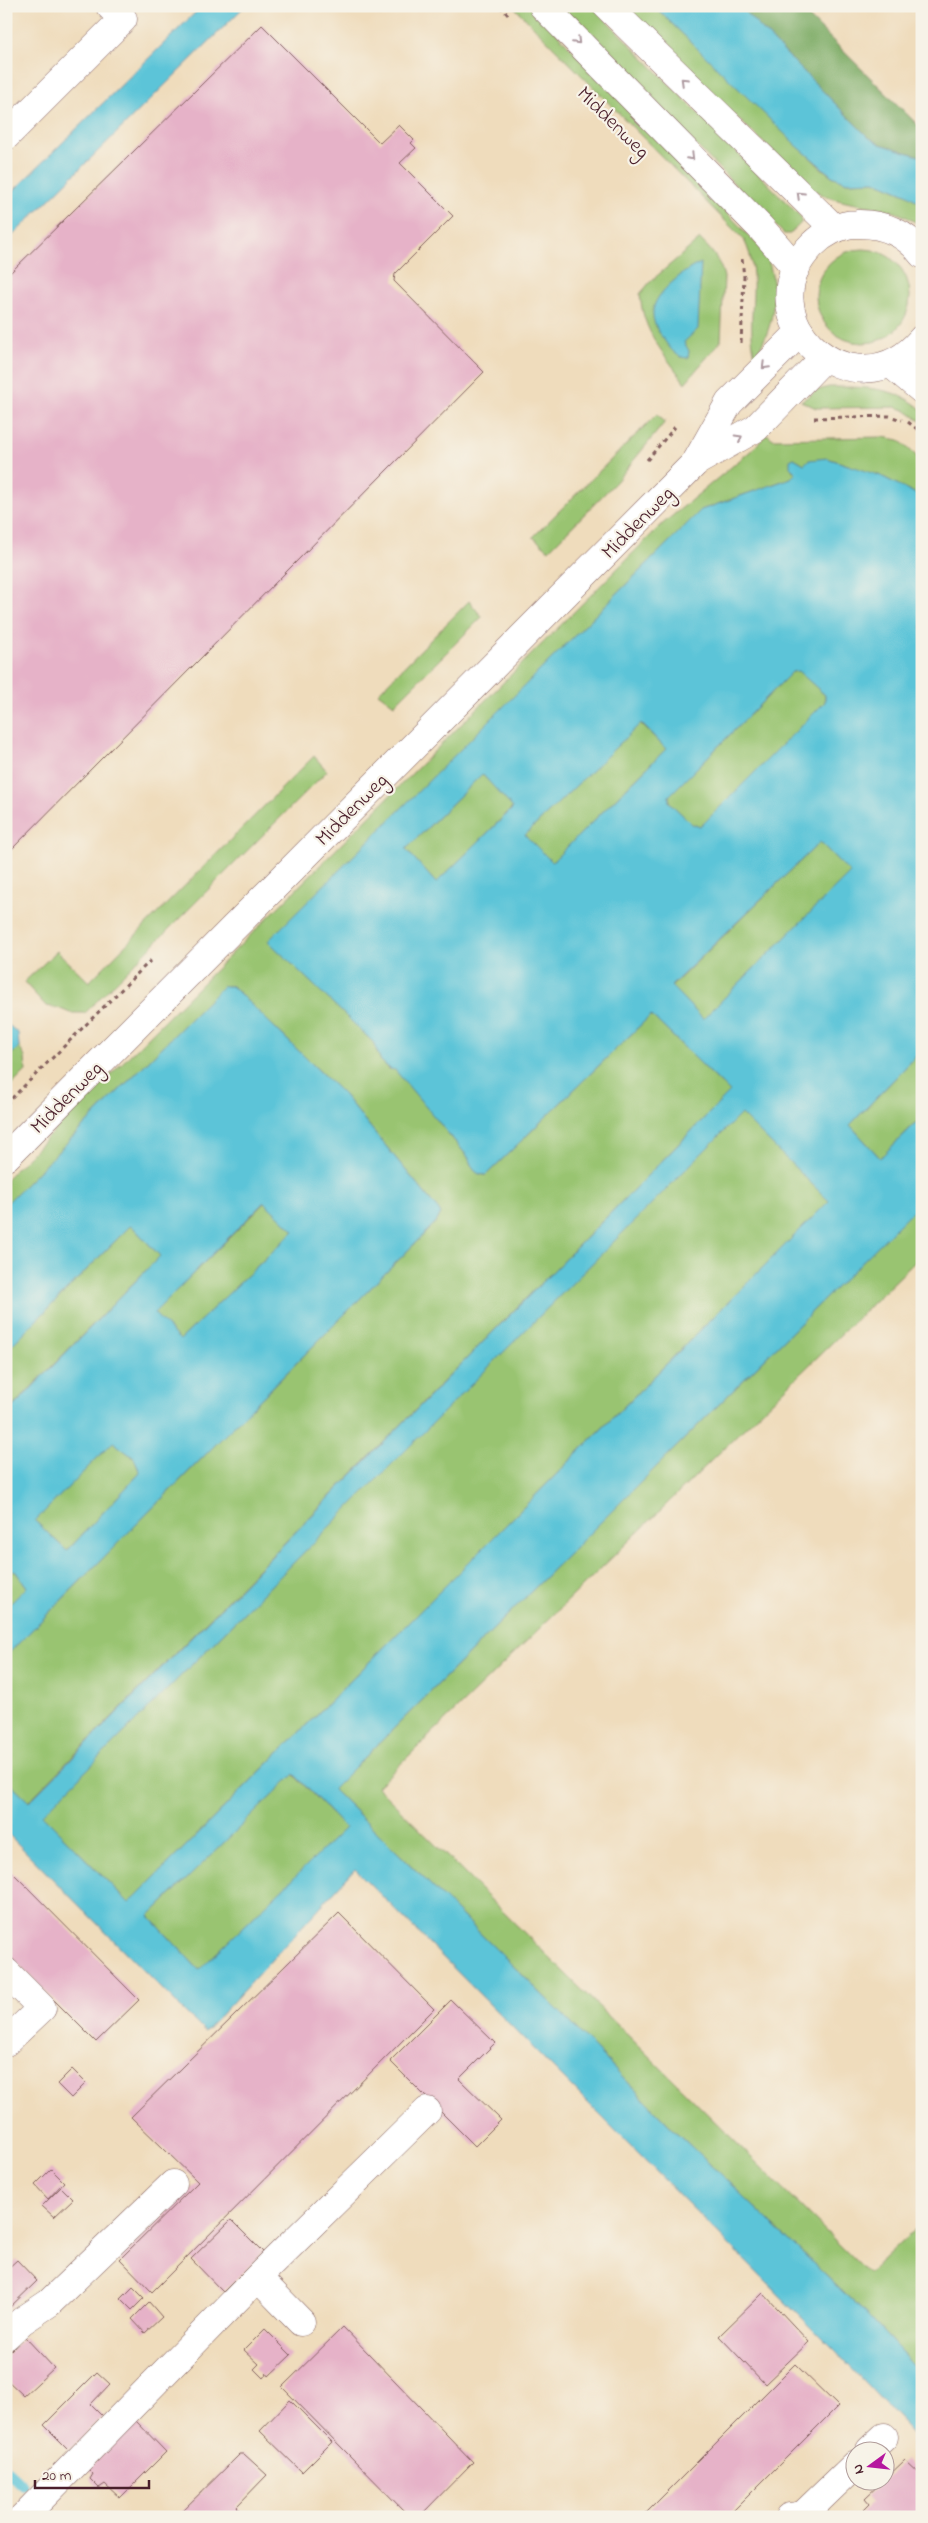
<svg xmlns="http://www.w3.org/2000/svg" width="928" height="2523" viewBox="0 0 928 2523" font-family="'Indie Flower',sans-serif">
<style>
.green{fill:#99c471;stroke:#72724e}
.forest{fill:#7aaa63;stroke:#626447}
.water{fill:#5bc4d8;stroke:#527282;fill-rule:evenodd}
.lines{fill:none;stroke-linecap:round;stroke-linejoin:round}
.stream{stroke:#5bc4d8;stroke-width:11}
.building{fill:#e6b2c8}
.minor-casing{stroke:#84615e;stroke-width:29}
.path{stroke:#84615e;stroke-width:3;stroke-dasharray:4 4;stroke-linecap:butt}
.minor{stroke:#fff;stroke-width:28}
.oneway{stroke:#ae9aa0}
.labels{text-anchor:middle;stroke-width:4.5;stroke-linejoin:round;paint-order:stroke}
.street-label{font-size:21px;fill:#4a1f2b;stroke:#f7f3e8}
</style>
<rect width="100%" height="100%" fill="#f7f3e8"/>
<filter id="ink" filterUnits="userSpaceOnUse"><feTurbulence type="fractalNoise" baseFrequency=".02" numOctaves="2"/><feDisplacementMap in="SourceGraphic" scale="10" xChannelSelector="R" yChannelSelector="G"/><feConvolveMatrix kernelMatrix="1 2 1 2 8 2 1 2 1" color-interpolation-filters="sRGB"/></filter>
<filter id="wash" filterUnits="userSpaceOnUse"><feTurbulence type="fractalNoise" baseFrequency=".0096" numOctaves="4" result="noise"/><feDisplacementMap in="SourceGraphic" scale="20" xChannelSelector="R" yChannelSelector="G"/><feGaussianBlur stdDeviation="1.12" result="paint"/><feColorMatrix in="noise" values="0 0 0 0 0 0 0 0 0 0 0 0 0 0 0 0 0 1.4 0 .05"/><feComposite in="paint" operator="in"/></filter>
<g filter="url(#wash)">
<rect width="100%" height="100%" fill="#efdcbc"/>
<g class="green">
<path d="M513 6H531L766 254C779 287 776 326 755 356 745 318 763 276 744 240Z"/>
<path d="M558 6H592L801 217V223L790 234H784Z"/>
<path d="M620 6H654L820 167 832 176 847 182 875 181 906 194 922 204V227C886 198 849 212 812 189Z"/>
<path d="M700 239C712 251 720 260 724 277L721 341 685 383C663 352 643 333 640 294L651 281Z"/>
<circle cx="863" cy="296" r="47"/>
<path d="M829 387C862 387 896 386 922 410V422L905 410 895 407 816 408 801 401 818 390Z"/>
<path d="M657 414 665 422 616 482 549 550 533 537Z"/>
<path d="M767 434 773 439 883 437 899 440 922 461V497L881 476 827 458 804 464 794 458 792 470 796 473 791 478 701 510 269 941 373 1042 381 1061 389 1069H395L468 1157C472 1167 474 1175 486 1175L651 1015 730 1092 28 1802 6 1780V1656L437 1221 441 1213 343 1094 232 986H223L6 1204V1179L660 526 753 449Z"/>
<path d="M469 601 482 617 394 705 378 693Z"/>
<path d="M799 671 825 695V702L700 827 692 825 669 802V796L792 672Z"/>
<path d="M640 723 666 749 552 862 524 836Z"/>
<path d="M314 756 327 771 85 1013H70L58 1008 46 1006 24 982 57 951 89 982Z"/>
<path d="M482 774 513 807 436 884 406 849Z"/>
<path d="M820 842 851 873 703 1019 671 987Z"/>
<path d="M19 1047 25 1057 26 1071 6 1091V1060Z"/>
<path d="M922 1050V1117L880 1158 850 1125Z"/>
<path d="M741 1113 829 1201 129 1903 42 1815Z"/>
<path d="M265 1202 294 1231 180 1340 154 1313Z"/>
<path d="M922 1202V1255L377 1787 868 2273 922 2223V2374L869 2317 674 2130 563 2015 333 1789Z"/>
<path d="M131 1225 160 1256 10 1409 6 1405V1351Z"/>
<path d="M113 1441 134 1458 140 1473 67 1551 35 1521Z"/>
<path d="M6 1568 16 1572 27 1587 6 1608Z"/>
<path d="M293 1774 346 1828 199 1970 149 1916Z"/>
</g>
<path class="forest" d="M739 6H798L922 129V157L880 144 868 137Z"/>
<g class="water">
<path d="M202 6H245L6 242V198Z"/>
<path d="M654 6H739L868 137 880 144 922 157V204L906 194 875 181 847 182 832 176 796 145Z"/>
<path d="M701 263 698 329 684 342 689 351 688 358C678 358 672 351 667 344 649 320 647 307 668 286 679 276 687 269 701 263Z"/>
<path d="M794 458 804 464 809 460 827 458 881 476 922 497V1050L850 1125 880 1158 922 1117V1202L333 1789 563 2015 674 2130 869 2317 922 2374V2443L836 2352 355 1869 205 2032 6 1832V1780L29 1802 730 1092 651 1015 486 1175C474 1175 472 1167 468 1157L395 1070 390 1069 381 1061 373 1042 268 941 701 510 791 478 796 473 790 467V460ZM798 671 825 695V702L700 827 692 824 669 802V796L792 672ZM641 723 666 749 552 862 525 835ZM482 774 513 808 436 883 406 849ZM820 842 850 873 703 1019 671 986ZM741 1114 829 1201 129 1903 42 1815ZM294 1774 345 1828 199 1970 149 1916Z"/>
<path d="M223 986H232L343 1094 441 1213 437 1221 6 1656V1608L27 1587 16 1572 6 1568V1405L11 1409 160 1256 131 1225 6 1351V1204ZM264 1202 294 1231 180 1340 154 1313ZM113 1442 134 1458 140 1473 67 1551 35 1521Z"/>
<path d="M6 1023 18 1033 19 1047 6 1060Z"/>
</g>
<g class="lines">
<path class="stream" d="M6 2470 22 2485"/>
</g>
<g id="blocks">
<g class="building">
<path d="M262 25 380 143 399 125 414 140 411 143 416 148 400 163 453 216 395 274 394 281 484 372 6 855V277Z"/>
<path d="M8 1868 139 2000 96 2042 6 1952Z"/>
<path d="M339 1913 434 2009 152 2292 120 2259 198 2182 131 2117Z"/>
<path d="M451 2000 495 2043 459 2079 501 2120 475 2146 390 2061Z"/>
<path d="M72 2069 86 2083 71 2098 57 2084Z"/>
<path d="M51 2169 64 2182 48 2199 35 2185Z"/>
<path d="M61 2187 73 2199 54 2217 42 2206Z"/>
<path d="M231 2220 263 2252 223 2292 191 2259Z"/>
<path d="M17 2260 37 2281 6 2311V2270Z"/>
<path d="M133 2287 144 2298 132 2310 121 2299Z"/>
<path d="M763 2293 809 2342 765 2384 719 2336Z"/>
<path d="M149 2302 162 2317 145 2333 132 2319Z"/>
<path d="M343 2327 473 2462 419 2517H410L282 2387Z"/>
<path d="M265 2329 291 2355 269 2376 267 2373 263 2378 254 2369 259 2364 244 2350Z"/>
<path d="M25 2337 54 2368 24 2396 6 2379V2356Z"/>
<path d="M795 2364 838 2406 727 2517H642Z"/>
<path d="M97 2372 110 2384 91 2404 103 2416 69 2450 44 2425Z"/>
<path d="M290 2400 332 2442 302 2472 260 2431Z"/>
<path d="M136 2421 166 2452 120 2498 105 2484 99 2488 90 2479 93 2474 88 2469Z"/>
<path d="M240 2454H244L267 2475 236 2507 242 2513 239 2517H176Z"/>
<path d="M905 2460 922 2476V2515L857 2517 870 2504 865 2498Z"/>
</g>
</g>
</g>
<g filter="url(#ink)">
<use href="#blocks" fill-opacity="0" stroke="#84615e" stroke-width="1"/>
<g class="lines">
<defs>
<g id="minor">
<path d="M543 6 760 227 796 268"/>
<path d="M607 6 835 229"/>
<path d="M6 136 123 19 110 6"/>
<path d="M922 254C906 233 882 223 856 224 840 224 823 234 812 245 741 317 854 420 922 339"/>
<path d="M891 364 922 390"/>
<path d="M696 462 729 403 800 332"/>
<path d="M6 1157 696 462 756 428 824 358"/>
<path d="M6 1972 42 2008 6 2042"/>
<path d="M258 2278 301 2322"/>
<path d="M6 2336 22 2321 49 2303 173 2184"/>
<path d="M870 2450 884 2437"/>
<path d="M23 2517 264 2271 427 2111"/>
<path d="M789 2517 803 2515 856 2464"/>
</g>
</defs>
<use href="#minor" class="minor-casing"/>
<g class="path">
<path d="M500 6 510 17"/>
<path d="M741 343 744 277 742 259"/>
<path d="M814 418 889 416 902 420"/>
<path d="M908 422 922 433"/>
<path d="M647 460 675 427"/>
<path d="M6 1104 153 958"/>
</g>
<use href="#minor" class="minor"/>
</g>
<defs><path id="oneway-chevron" d="M-2-3.5L2.5 0L-2 3.5" fill="none" stroke-width="1.6" stroke-linecap="round" stroke-linejoin="round" transform="scale(1.25)"/></defs>
<g class="oneway">
<use href="#oneway-chevron" transform="translate(577 41) rotate(45)"/>
<use href="#oneway-chevron" transform="translate(684 81) rotate(-136)"/>
<use href="#oneway-chevron" transform="translate(691 157) rotate(45)"/>
<use href="#oneway-chevron" transform="translate(800 195) rotate(-136)"/>
<use href="#oneway-chevron" transform="translate(765 366) rotate(135)"/>
<use href="#oneway-chevron" transform="translate(739 438) rotate(-30)"/>
</g>
</g>
<g class="labels">
<g class="street-label">
<text transform="translate(614 122) rotate(45)" y="7">Middenweg</text>
<text transform="translate(637 522) rotate(-45)" y="7">Middenweg</text>
<text transform="translate(351 809) rotate(-45)" y="7">Middenweg</text>
<text transform="translate(66 1097) rotate(-45)" y="7">Middenweg</text>
</g>
</g>
<rect width="928" height="2523" fill="none" stroke="#f7f3e8" stroke-width="25"/>
<g transform="translate(870 2466) rotate(255)"><circle r="24" fill="#f7f3e8" stroke="#b29e9c"/>
<path d="M0-4L9 19L0 12L-9 19Z" fill="#b5179e"/>
<text y="-8" font-size="14" font-weight="bold" text-anchor="middle" fill="#4a1f2b">N</text>
</g>
<path d="M35 2480v8h114v-8" fill="none" stroke="#4a1f2b" stroke-width="2.5"/>
<text x="42" y="2480" font-size="15" fill="#4a1f2b" stroke="#f7f3e8" stroke-width="4" paint-order="stroke">20 m</text>
</svg>
